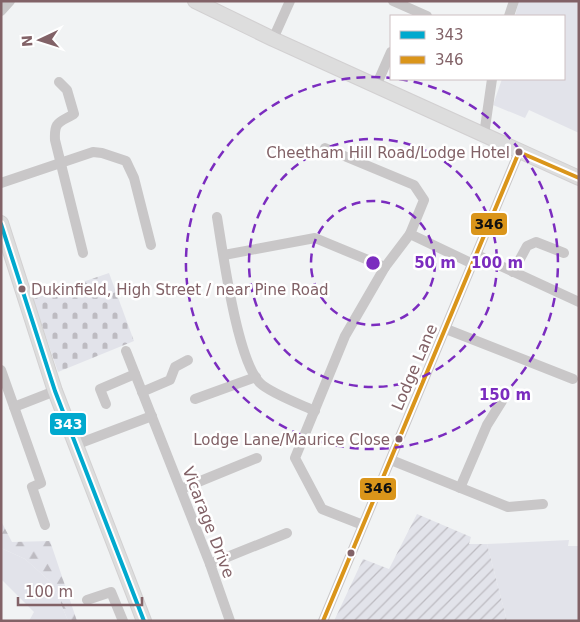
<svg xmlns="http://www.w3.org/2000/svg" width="580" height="622" viewBox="0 0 580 622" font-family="'DejaVu Sans',sans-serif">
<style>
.green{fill:#e2e3ea}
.forest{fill:url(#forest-firs)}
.cemetery{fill:url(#cemetery-stones)}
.garden{fill:url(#garden-furrows)}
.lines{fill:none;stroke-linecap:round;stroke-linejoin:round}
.secondary-casing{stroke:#d2d0d1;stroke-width:16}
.street{stroke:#c9c7c8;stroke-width:10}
.secondary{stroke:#ddd;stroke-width:14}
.bus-1-casing{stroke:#fff;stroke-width:8}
.bus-2-casing{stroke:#fff;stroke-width:8}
.bus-1{stroke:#00a9ce;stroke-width:4}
.bus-2{stroke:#da951a;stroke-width:4}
.ring{fill:none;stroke:#7b2cbf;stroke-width:2.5;stroke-dasharray:9 6}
.bus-dot{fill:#826267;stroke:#fff;stroke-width:2}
.labels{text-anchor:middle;stroke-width:5;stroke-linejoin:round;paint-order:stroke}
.bus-label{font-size:15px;fill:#826267;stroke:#fff;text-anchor:end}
.street-label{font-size:16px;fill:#826267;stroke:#fff}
.centre{fill:#7b2cbf;stroke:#fff;stroke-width:2.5}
.ring-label{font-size:15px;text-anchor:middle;font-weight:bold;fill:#7b2cbf;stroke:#fff;stroke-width:5;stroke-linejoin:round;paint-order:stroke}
.line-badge{stroke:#fff;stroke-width:2}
.badge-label{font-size:14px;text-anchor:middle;font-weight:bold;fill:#fff}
.pale-badge-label{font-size:14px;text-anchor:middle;font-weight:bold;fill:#111}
</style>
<defs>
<pattern id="forest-firs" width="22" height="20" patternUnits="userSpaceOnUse" patternTransform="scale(1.25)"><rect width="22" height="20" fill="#e2e3ea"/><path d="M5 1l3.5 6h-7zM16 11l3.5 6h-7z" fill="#bdbbc1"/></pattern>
<pattern id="cemetery-stones" width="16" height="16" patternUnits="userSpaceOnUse" patternTransform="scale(1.25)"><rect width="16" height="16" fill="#e2e3ea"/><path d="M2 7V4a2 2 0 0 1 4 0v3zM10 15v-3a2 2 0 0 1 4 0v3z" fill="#bdbbc1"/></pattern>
<pattern id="garden-furrows" width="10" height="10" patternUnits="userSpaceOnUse" patternTransform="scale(1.25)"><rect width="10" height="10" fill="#e2e3ea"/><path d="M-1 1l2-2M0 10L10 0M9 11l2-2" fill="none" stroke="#bdbbc1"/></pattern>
</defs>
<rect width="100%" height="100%" fill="#f1f3f4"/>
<g class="green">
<path d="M519 1H579V133L529 110 525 118 493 105 502 79H564V16H515Z"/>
<path d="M569 540 568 546H579V621H507L487 544Z"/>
<path d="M1 548 25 559 53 584 68 621H29L34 612 1 579Z"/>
</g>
<path class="forest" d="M1 521 12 542 50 541 77 621H68L53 584 25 559 1 548Z"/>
<path class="cemetery" d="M109 273 134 341 58 372 33 299Z"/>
<path class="garden" d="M417 514 471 537 469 544H487L507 621H334L363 559 389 569Z"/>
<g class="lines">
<defs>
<g id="secondary">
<path d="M195 1 273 39 579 178"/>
<path d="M1 223 55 391 144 621"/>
</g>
</defs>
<use href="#secondary" class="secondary-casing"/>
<g class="street">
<path d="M393 1 427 16"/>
<path d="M1 11 10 1"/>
<path d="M509 16 514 1"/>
<path d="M273 39 290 1"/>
<path d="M59 82 67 90 74 114C59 123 54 121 55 140L83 253"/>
<path d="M376 86 391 52"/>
<path d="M484 135 492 79"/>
<path d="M325 148 414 185 424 200 410 234 385 267 345 336 295 458 322 509 363 525"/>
<path d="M1 183 93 152 102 153 126 161 134 178 151 245"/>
<path d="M217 217C223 253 237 360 260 383 270 393 302 405 315 411"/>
<path d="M410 234 473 264"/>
<path d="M224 255 315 238 385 267"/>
<path d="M477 255 579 302"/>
<path d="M513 272 527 246 536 242 564 253"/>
<path d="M446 329 573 379"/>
<path d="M126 351 210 564 230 621"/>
<path d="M1 370 41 483 32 487 45 525"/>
<path d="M142 392 170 380 175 367 188 360"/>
<path d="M195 399 256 377"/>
<path d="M106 404 100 389 135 374"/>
<path d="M14 407 55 391"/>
<path d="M75 445 152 416"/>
<path d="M391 460 508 507 543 504"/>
<path d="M460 488 487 425 502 401"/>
<path d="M181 489 257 458"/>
<path d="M210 564 287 533"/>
<path d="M87 600 111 592 123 621"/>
<path d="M323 621 519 152"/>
</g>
<use href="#secondary" class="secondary"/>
<defs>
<path id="bus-1" d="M1 224 55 391 144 621"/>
<path id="bus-2" d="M323 621 519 152 579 178"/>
</defs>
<use href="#bus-1" class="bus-1-casing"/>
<use href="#bus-2" class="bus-2-casing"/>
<use href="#bus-1" class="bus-1"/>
<use href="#bus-2" class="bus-2"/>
</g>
<g class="ring">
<circle cx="373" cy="263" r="62"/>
<circle cx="373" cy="263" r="124"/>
<path d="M399 79A186 186 0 1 1 391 78"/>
</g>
<g class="bus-dot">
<circle cx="519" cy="152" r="4.5"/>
<circle cx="22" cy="289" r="4.5"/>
<circle cx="399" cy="439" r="4.5"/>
<circle cx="351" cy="553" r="4.5"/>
</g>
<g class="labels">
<g class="bus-label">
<text x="510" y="158">Cheetham Hill Road/Lodge Hotel</text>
<text x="31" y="295" text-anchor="start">Dukinfield, High Street / near Pine Road</text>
<text x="390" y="445">Lodge Lane/Maurice Close</text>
</g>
<g class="street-label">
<text transform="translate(414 367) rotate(-67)" y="6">Lodge Lane</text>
<text transform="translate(209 522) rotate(69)" y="6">Vicarage Drive</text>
</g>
</g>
<circle cx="373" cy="263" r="8" class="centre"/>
<g class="ring-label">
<text x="435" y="268">50 m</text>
<text x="497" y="268">100 m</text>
<text x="505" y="400">150 m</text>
</g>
<g class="line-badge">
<rect x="470" y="212" width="38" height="24" rx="5" fill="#da951a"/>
<rect x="49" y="412" width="38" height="24" rx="5" fill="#00a9ce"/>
<rect x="359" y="477" width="38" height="24" rx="5" fill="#da951a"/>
</g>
<g class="badge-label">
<text x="68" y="429">343</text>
</g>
<g class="pale-badge-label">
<text x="489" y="229">346</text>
<text x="378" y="493">346</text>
</g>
<rect width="580" height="622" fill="none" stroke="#826267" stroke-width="5"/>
<rect x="390" y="15" width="175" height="65" fill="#ffffff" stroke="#cdc0c2"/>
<rect x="400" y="31" width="25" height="8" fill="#00a9ce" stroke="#cdc0c2"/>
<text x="435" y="40" font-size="15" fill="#826267">343</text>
<rect x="400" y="56" width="25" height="8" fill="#da951a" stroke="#cdc0c2"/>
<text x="435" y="65" font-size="15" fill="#826267">346</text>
<g transform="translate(40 40) rotate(266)" stroke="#ffffff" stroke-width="4" paint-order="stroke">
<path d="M0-4L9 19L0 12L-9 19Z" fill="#826267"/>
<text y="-8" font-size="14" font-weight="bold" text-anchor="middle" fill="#826267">N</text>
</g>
<path d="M18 597v8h124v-8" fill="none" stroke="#826267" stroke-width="2.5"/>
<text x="25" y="597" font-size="15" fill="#826267" stroke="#ffffff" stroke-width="4" paint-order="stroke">100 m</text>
</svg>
